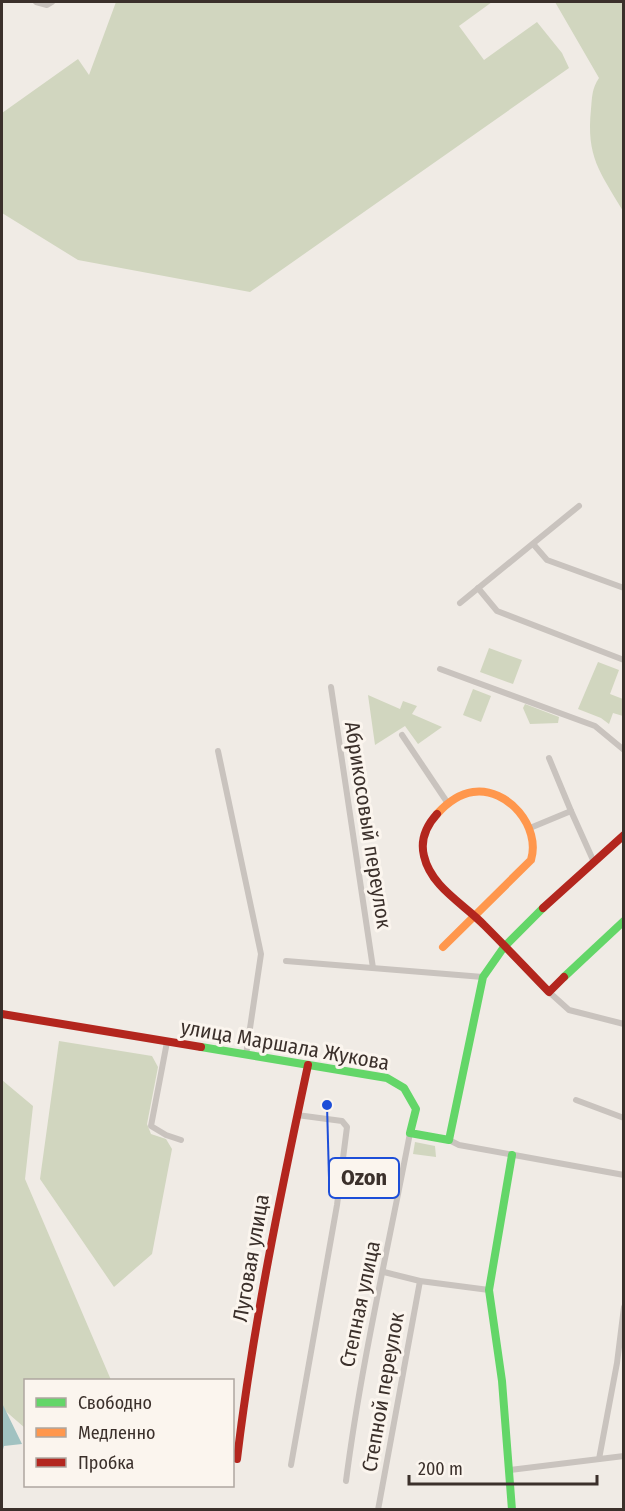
<svg xmlns="http://www.w3.org/2000/svg" width="625" height="1511" viewBox="0 0 625 1511" font-family="'Fira Sans Condensed',sans-serif">
<style>
.green{fill:#d1d6bf}
.water{fill:#a1c2c1}
.lines{fill:none;stroke-linecap:round;stroke-linejoin:round}
.street{stroke:#c9c3be;stroke-width:6}
.fast{stroke:#63d668;stroke-width:8}
.slow{stroke:#ff974d;stroke-width:8}
.jam{stroke:#b3261e;stroke-width:8}
.labels{text-anchor:middle;stroke-width:6;stroke-linejoin:round;paint-order:stroke}
.street-label{font-size:21px;fill:#3b302b;stroke:#fbf5ee}
.leader{fill:none;stroke:#1d4ed8;stroke-width:2}
.callout-dot{fill:#1d4ed8;stroke:#fbf5ee;stroke-width:2}
.callout{fill:#fbf5ee;stroke:#1d4ed8;stroke-width:2}
.callout-label{font-size:22px;text-anchor:middle;font-weight:bold;fill:#3b302b}
</style>
<rect width="100%" height="100%" fill="#f0ebe5"/>
<g class="green">
<path d="M116 2H492L459 26 484 60 537 22 562 53 569 68 250 292 78 260 2 213V113L78 59 89 75Z"/>
<path d="M555 2H623V211C600 172 586 157 591 109 592 97 592 88 599 78Z"/>
<path d="M489 648 522 660 513 684 480 672Z"/>
<path d="M598 662 619 670 610 694 623 699V716L613 713 609 724 601 718 578 709Z"/>
<path d="M473 689 491 696 481 722 463 715Z"/>
<path d="M368 695 400 709 403 701 417 706 412 714 442 727 418 744 405 726 375 745Z"/>
<path d="M525 704 559 717 558 723 530 724 523 708Z"/>
<path d="M59 1041 152 1056 158 1067 147 1124 151 1134 166 1139 172 1149 152 1254 114 1287 40 1179Z"/>
<path d="M2 1080 33 1106 25 1179 111 1380H26L25 1428 2 1408Z"/>
<path d="M415 1142 435 1146 436 1157 413 1154Z"/>
</g>
<path class="water" d="M2 1403 22 1444 4 1446 2 1453Z"/>
<g class="lines">
<g class="street">
<path d="M36 2 47 5 52 2"/>
<path d="M534 545 547 560 624 588"/>
<path d="M478 588 497 611 624 660"/>
<path d="M460 603 579 506"/>
<path d="M440 669 595 726 624 750"/>
<path d="M331 687 373 968"/>
<path d="M402 735 447 802"/>
<path d="M218 751 261 954 246 1055"/>
<path d="M549 758 571 811"/>
<path d="M530 828 571 811 593 860"/>
<path d="M286 961 483 977"/>
<path d="M549 992 569 1010 624 1024"/>
<path d="M167 1042 151 1126 166 1135 181 1140"/>
<path d="M576 1100 624 1118"/>
<path d="M449 1140 459 1145 624 1175"/>
<path d="M384 1272 420 1281 489 1290"/>
<path d="M599 1459 617 1363 624 1307"/>
<path d="M291 1465 337 1205 347 1127 342 1121 297 1115"/>
<path d="M510 1470 624 1456"/>
<path d="M346 1481C361 1364 388 1249 410 1133"/>
<path d="M378 1510 420 1281"/>
</g>
<g class="fast">
<path d="M564 977 624 921"/>
<path d="M201 1047 387 1078 404 1088 416 1109 410 1133 449 1140 483 977 504 947 543 908"/>
<path d="M512 1155 489 1290 502 1381 512 1510"/>
</g>
<path class="slow" d="M437 814C446 804 459 794 473 792 508 787 541 827 531 860L443 947"/>
<g class="jam">
<path d="M437 814C427 825 420 840 424 856 431 887 464 904 484 925 506 947 528 970 549 992L564 977"/>
<path d="M543 908 624 835"/>
<path d="M2 1014 201 1047"/>
<path d="M237 1459C253 1326 280 1196 308 1065"/>
</g>
</g>
<g class="labels">
<g class="street-label">
<text transform="translate(368 825) rotate(81)" y="7">Абрикосовый переулок</text>
<text transform="translate(285 1045) rotate(10)" y="7">улица Маршала Жукова</text>
<text transform="translate(251 1258) rotate(-80)" y="7">Луговая улица</text>
<text transform="translate(360 1304) rotate(-78)" y="7">Степная улица</text>
<text transform="translate(383 1392) rotate(-80)" y="7">Степной переулок</text>
</g>
</g>
<path class="leader" d="M327 1105L329 1178"/>
<circle class="callout-dot" cx="327" cy="1105" r="6"/>
<rect class="callout" x="329" y="1158" width="70" height="40" rx="6"/>
<g class="callout-label">
<text x="364" y="1185">Ozon</text>
</g>
<rect width="625" height="1511" fill="none" stroke="#3b302b" stroke-width="6"/>
<rect x="24" y="1379" width="210" height="108" fill="#fbf5ee" stroke="#aea6a0" stroke-width="1.5"/>
<rect x="36" y="1398" width="30" height="9" fill="#63d668" stroke="#aea6a0" stroke-width="1.5"/>
<text x="78" y="1409" font-size="18" fill="#3b302b">Свободно</text>
<rect x="36" y="1428" width="30" height="9" fill="#ff974d" stroke="#aea6a0" stroke-width="1.5"/>
<text x="78" y="1439" font-size="18" fill="#3b302b">Медленно</text>
<rect x="36" y="1458" width="30" height="9" fill="#b3261e" stroke="#aea6a0" stroke-width="1.5"/>
<text x="78" y="1469" font-size="18" fill="#3b302b">Пробка</text>
<path d="M409 1475v9h188v-9" fill="none" stroke="#3b302b" stroke-width="3"/>
<text x="418" y="1475" font-size="18" fill="#3b302b" stroke="#fbf5ee" stroke-width="4.5" paint-order="stroke">200 m</text>
</svg>
